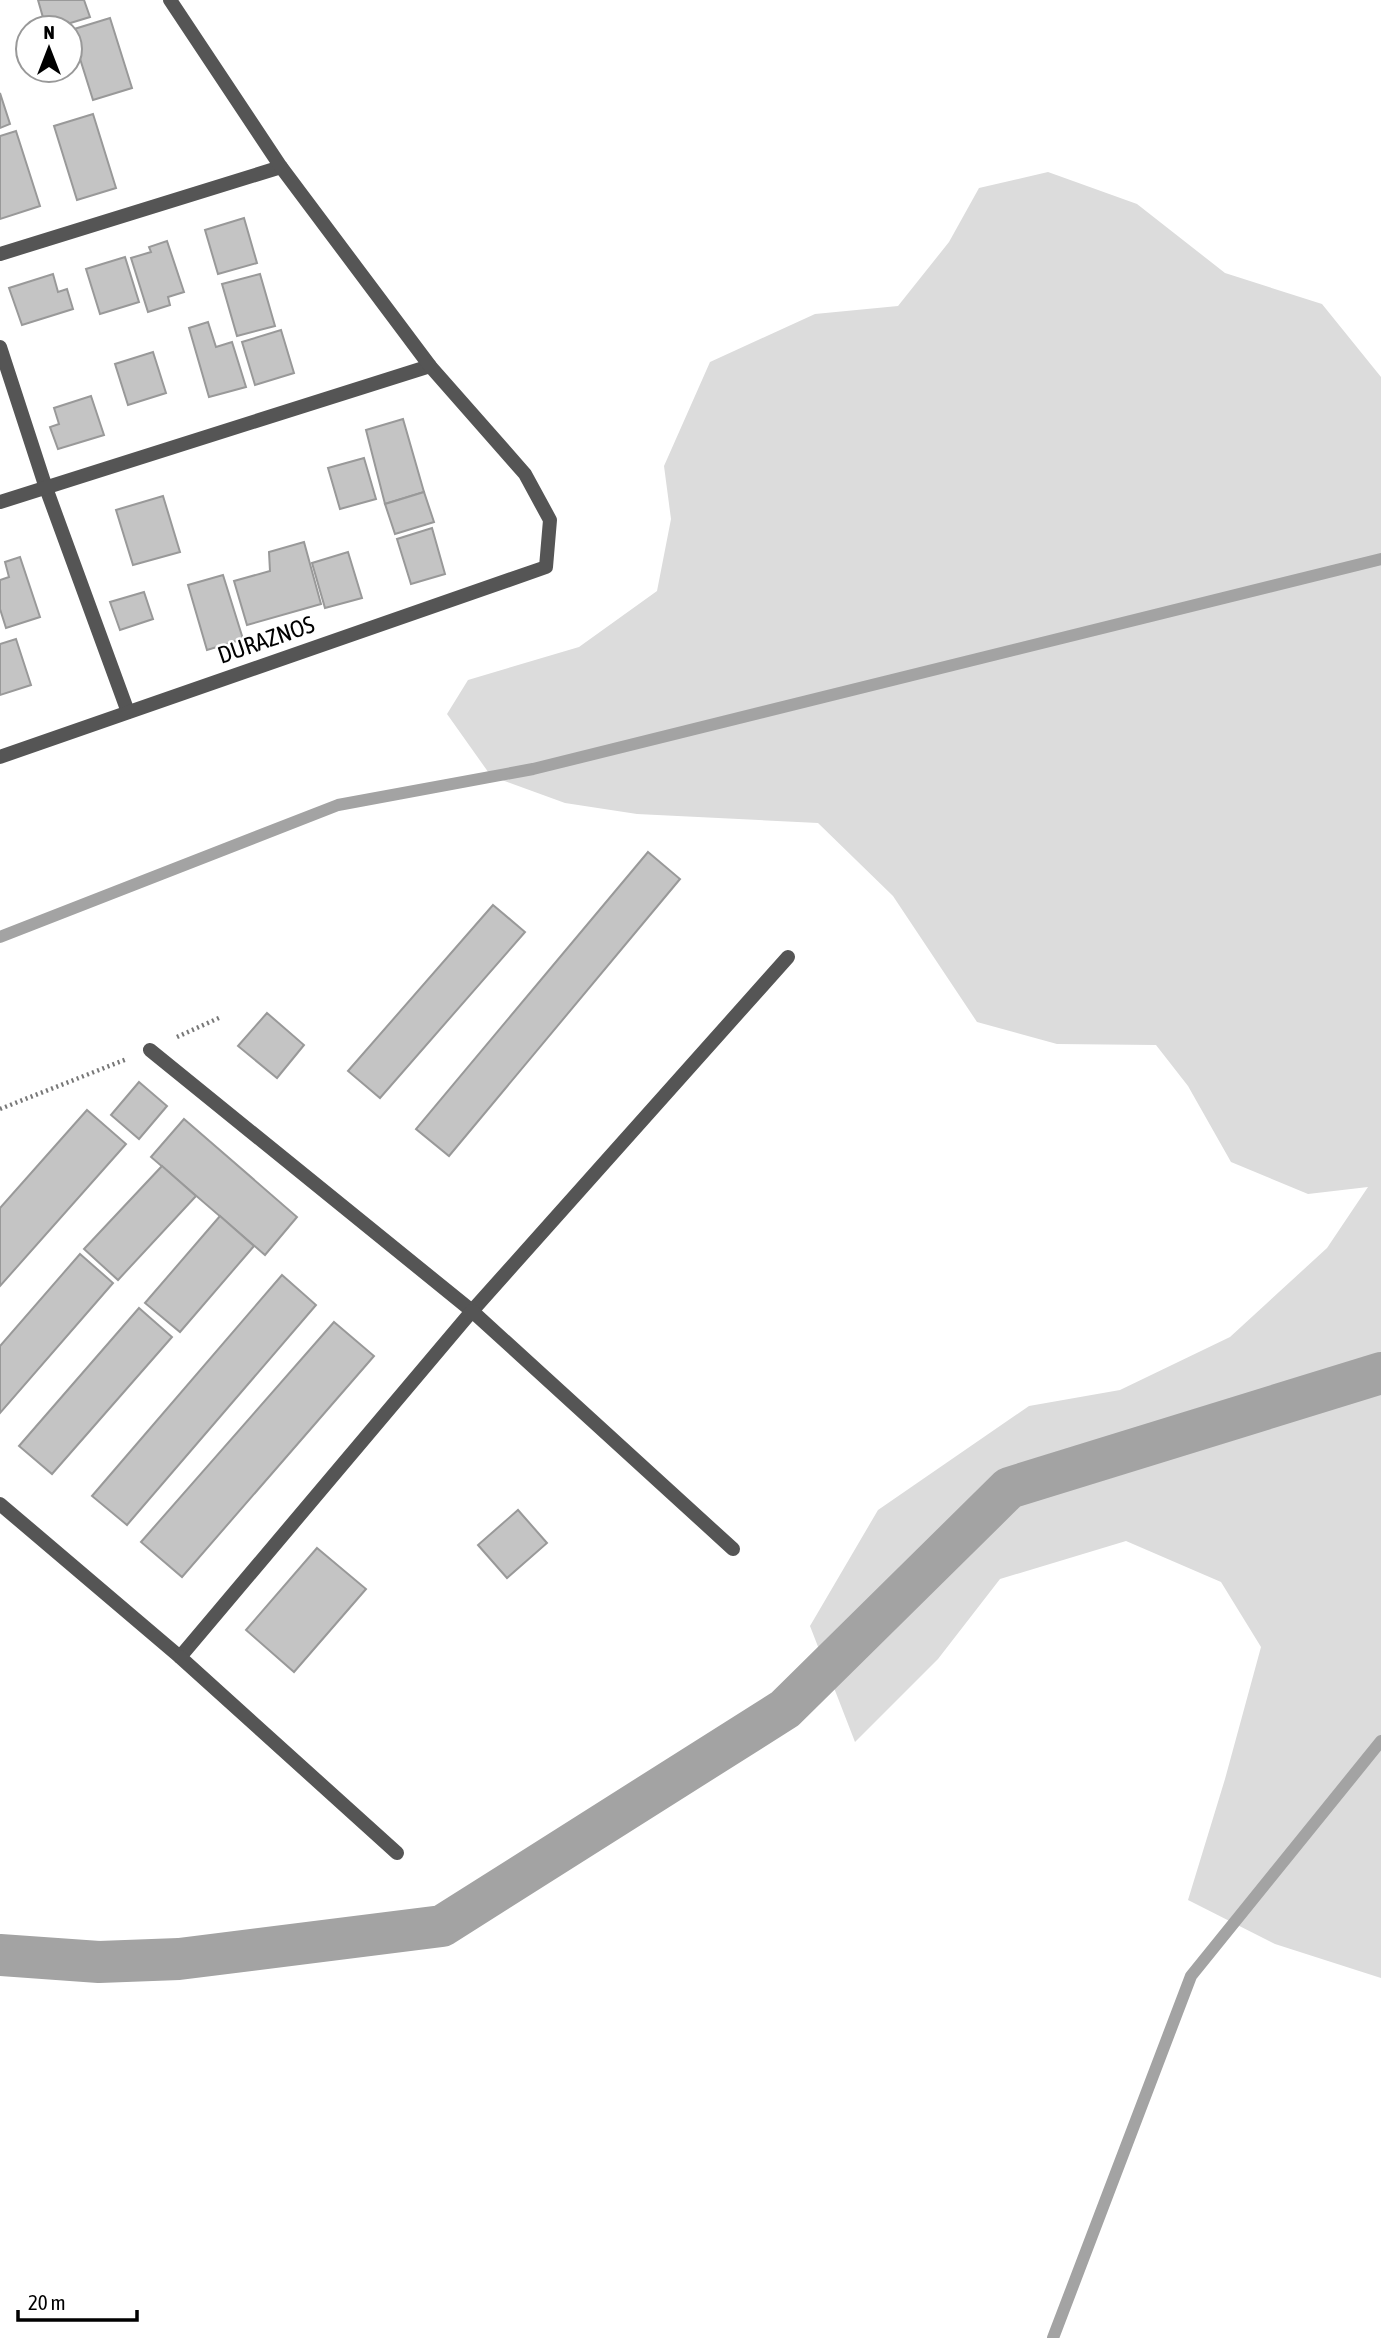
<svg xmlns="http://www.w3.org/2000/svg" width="1381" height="2338" viewBox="0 0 1381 2338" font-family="'Asap Condensed',sans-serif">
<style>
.green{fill:#dcdcdc}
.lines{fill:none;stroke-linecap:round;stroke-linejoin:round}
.stream{stroke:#a3a3a3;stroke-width:12}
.canal{stroke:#a3a3a3;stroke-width:42}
.building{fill:#c4c4c4;stroke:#999;stroke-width:2}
.path{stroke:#777;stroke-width:4.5;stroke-dasharray:2 3.5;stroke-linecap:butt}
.street{stroke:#555;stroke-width:14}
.labels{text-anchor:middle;stroke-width:5;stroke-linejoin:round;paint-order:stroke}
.street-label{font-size:24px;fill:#000;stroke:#fff}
</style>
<rect width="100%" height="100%" fill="#fff"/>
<path class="green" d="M1048 172 1137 204 1225 273 1322 304 1381 377V1978L1275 1944 1188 1900 1225 1779 1261 1647 1221 1582 1126 1541 1000 1579 938 1659 855 1742 810 1626 878 1510 1029 1406 1120 1390 1230 1337 1327 1248 1368 1187 1308 1194 1231 1162 1188 1086 1156 1045 1057 1044 977 1022 893 896 818 823 637 814 565 803 491 776 447 714 468 680 579 647 657 591 671 519 664 466 710 362 815 314 898 306 949 242 979 188Z"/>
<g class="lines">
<g class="stream">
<path d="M0 937 338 805 533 769 1381 559"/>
<path d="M1053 2338 1191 1976 1381 1741"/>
</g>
<path class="canal" d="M0 1955 99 1962 179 1959 442 1926 785 1709 1009 1488 1381 1373"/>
</g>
<g class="building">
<path d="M38 0H84L90 17 54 28H46Z"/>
<path d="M110 18 132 88 93 100 71 30Z"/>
<path d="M0 93 10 124 0 128Z"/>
<path d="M93 114 116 188 77 200 54 126Z"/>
<path d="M16 131 40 206 0 219V136Z"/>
<path d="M244 218 257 263 218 274 205 230Z"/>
<path d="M167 241 184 292 168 297 170 305 148 312 131 258 151 252 149 247Z"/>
<path d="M125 257 139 302 100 314 86 269Z"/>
<path d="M53 274 58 292 67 289 73 309 22 325 9 288Z"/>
<path d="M260 274 275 326 237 336 222 284Z"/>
<path d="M208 322 216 347 232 342 246 387 209 397 189 328Z"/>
<path d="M281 330 294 373 255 385 242 342Z"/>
<path d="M153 352 166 393 128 405 115 364Z"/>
<path d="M91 396 104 435 58 449 50 427 59 424 54 408Z"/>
<path d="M403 419 424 492 385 504 366 430Z"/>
<path d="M364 458 376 499 340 509 328 468Z"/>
<path d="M424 492 434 522 395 534 385 504Z"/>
<path d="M163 496 180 552 133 565 116 510Z"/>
<path d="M432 528 445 574 411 584 397 539Z"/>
<path d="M304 542 321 604 247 625 234 581 270 571 269 552Z"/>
<path d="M348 552 362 598 325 608 312 563Z"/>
<path d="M20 557 40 617 6 628 0 609V580L9 577 5 562Z"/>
<path d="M223 575 243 639 207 650 188 585Z"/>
<path d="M144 592 153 619 120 630 110 602Z"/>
<path d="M16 639 31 685 0 695V644Z"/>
<path d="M648 852 680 879 449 1156 416 1129Z"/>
<path d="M493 905 525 932 380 1098 348 1071Z"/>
<path d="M267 1013 304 1045 277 1078 238 1046Z"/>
<path d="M139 1082 167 1106 139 1139 111 1115Z"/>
<path d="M87 1110 126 1144 0 1286V1208Z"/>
<path d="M184 1119 297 1217 265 1255 151 1157Z"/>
<path d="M162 1166 196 1196 118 1280 84 1249Z"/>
<path d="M220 1216 254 1246 180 1332 145 1303Z"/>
<path d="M80 1254 113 1283 0 1413V1346Z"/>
<path d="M282 1275 316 1305 127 1525 92 1496Z"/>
<path d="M139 1308 172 1337 52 1474 19 1446Z"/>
<path d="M334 1322 374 1356 182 1577 141 1542Z"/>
<path d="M518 1510 547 1543 507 1578 478 1545Z"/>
<path d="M317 1548 366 1589 294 1672 246 1630Z"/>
</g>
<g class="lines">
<g class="path">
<path d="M177 1037 221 1017"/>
<path d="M0 1109 127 1059"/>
</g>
<g class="street">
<path d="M0 254 281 167"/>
<path d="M0 347 46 488 128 712"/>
<path d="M0 502 430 366"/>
<path d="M0 757 546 567 550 520 525 474 430 366 281 167 170 0"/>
<path d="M150 1050 472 1311 788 957"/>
<path d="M0 1504 180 1657 472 1311 733 1549"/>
<path d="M180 1657 397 1853"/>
</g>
</g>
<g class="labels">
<g class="street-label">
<text transform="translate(266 640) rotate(-19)" y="8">DURAZNOS</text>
</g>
</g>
<g transform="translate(49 49)"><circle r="33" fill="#ffffff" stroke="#999999" stroke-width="2"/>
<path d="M0-5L12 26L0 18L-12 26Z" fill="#000000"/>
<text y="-10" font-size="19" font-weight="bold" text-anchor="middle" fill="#000000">N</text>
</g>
<path d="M18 2310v10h119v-10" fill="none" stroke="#000000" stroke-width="3.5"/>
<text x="28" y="2310" font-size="21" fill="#000000" stroke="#ffffff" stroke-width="5" paint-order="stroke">20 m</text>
</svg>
